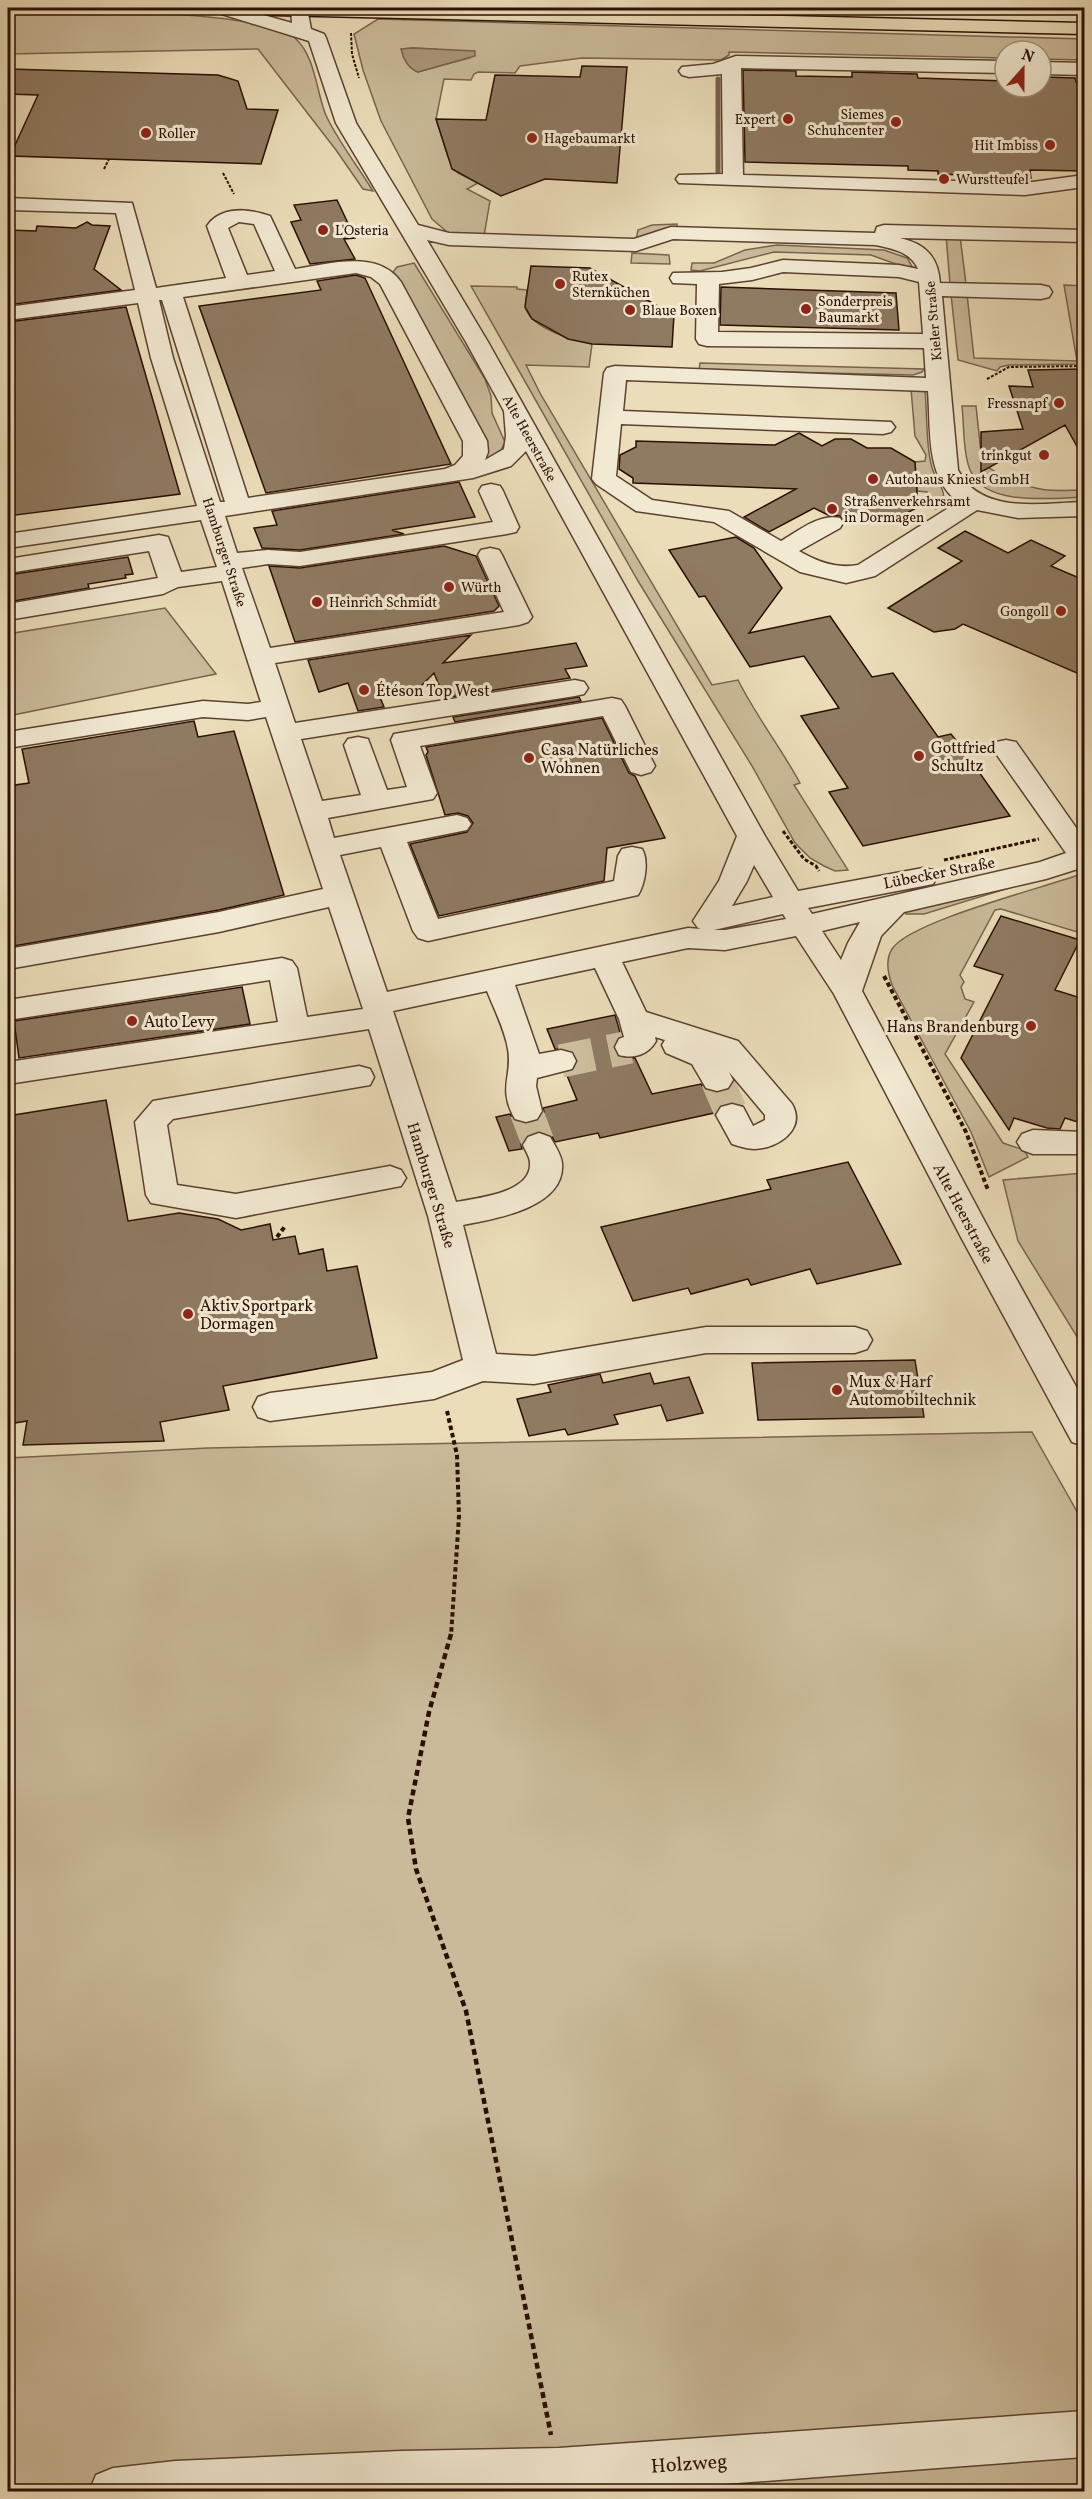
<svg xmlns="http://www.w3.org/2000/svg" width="1092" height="2499" font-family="Vollkorn,serif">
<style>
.green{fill:#caba9a;stroke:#7a644e;stroke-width:1.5;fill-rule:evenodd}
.water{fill:#aa977b;stroke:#77614b;stroke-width:1.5}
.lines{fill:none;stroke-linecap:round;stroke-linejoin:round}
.stream{stroke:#77614b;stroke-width:5}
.building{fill:#8f7a62;stroke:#2b0f03;stroke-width:1.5}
.minor-tunnel{stroke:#cebe9e;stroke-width:33;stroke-dasharray:33 16;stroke-linecap:butt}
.minor-casing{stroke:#5b4230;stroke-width:3}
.major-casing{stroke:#2b0f03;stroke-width:3}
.highway-casing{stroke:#2b0f03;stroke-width:3}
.path-far3{stroke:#2b0f03;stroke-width:2;stroke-dasharray:3 1.5;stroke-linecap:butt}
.path-far2{stroke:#2b0f03;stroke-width:3;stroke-dasharray:4 2;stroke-linecap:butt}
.path-far1{stroke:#2b0f03;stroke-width:4;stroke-dasharray:4.5 3;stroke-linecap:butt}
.path{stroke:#2b0f03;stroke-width:4.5;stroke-dasharray:6 4;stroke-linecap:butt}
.minor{fill:#f2e9d2;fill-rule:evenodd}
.major{fill:#ebddb9;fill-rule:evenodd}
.highway{fill:#ebddb9;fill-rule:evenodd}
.poi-dot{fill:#8f2418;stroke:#f2e9d2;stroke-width:2}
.labels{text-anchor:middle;stroke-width:6;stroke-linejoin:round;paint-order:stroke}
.far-poi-label{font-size:14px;fill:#2b0f03;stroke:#f2e9d2;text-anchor:start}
.far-street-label{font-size:14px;fill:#2b0f03;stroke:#f2e9d2}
.poi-label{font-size:16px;fill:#2b0f03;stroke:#f2e9d2;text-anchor:start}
.street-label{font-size:16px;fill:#2b0f03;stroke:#f2e9d2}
.near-street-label{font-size:20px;fill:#2b0f03;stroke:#f2e9d2}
</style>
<rect width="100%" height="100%" fill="#ebddb9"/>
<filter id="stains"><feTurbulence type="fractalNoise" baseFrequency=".00333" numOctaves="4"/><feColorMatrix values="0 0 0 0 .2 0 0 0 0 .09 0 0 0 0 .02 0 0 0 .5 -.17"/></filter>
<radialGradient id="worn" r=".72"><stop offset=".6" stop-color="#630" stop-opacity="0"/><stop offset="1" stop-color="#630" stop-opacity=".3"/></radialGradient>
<!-- green -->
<path class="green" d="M 815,8 L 1084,8 L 1084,13 Z
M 8,10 C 59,11 263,9 295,38 C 315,56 316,89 325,113 C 335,137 359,168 373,191 L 363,189 L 336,150 L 258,49 L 8,54 Z
M 378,19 L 1084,39 L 1084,60 L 1041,59 L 1041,51 L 1005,51 L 1005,58 L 729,52 L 729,55 L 721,60 L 582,58 L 520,66 L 515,73 L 478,72 L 474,74 L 471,80 L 444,79 L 436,119 L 448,157 L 458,173 L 478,183 L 467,189 L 490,201 L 484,236 L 636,240 L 638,230 L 652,225 L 677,224 L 677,229 L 641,241 L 453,237 L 432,219 L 381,121 L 363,70 L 354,34 ZM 413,48 L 435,49 L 469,58 L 418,72 C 409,69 403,59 402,49 Z
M 946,235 L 960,236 L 966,284 L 950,284 Z
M 777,245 L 884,250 L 907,258 L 915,271 L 871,255 L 774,252 L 700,271 L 691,270 L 692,263 L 714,263 L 745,250 Z
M 632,253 L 669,255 L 670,264 L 631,263 Z
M 414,263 L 485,379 L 491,396 L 492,413 L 505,442 L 499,454 L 484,461 L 461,397 L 393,272 L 397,267 Z
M 1064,285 L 1084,286 L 1084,364 L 1009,365 L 1000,367 L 997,371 L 958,360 L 951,294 L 967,294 L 974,358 L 1077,361 Z
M 471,286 L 517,287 L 517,289 L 527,290 C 527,296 524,303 526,309 C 533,329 573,340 592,344 L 589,367 L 526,365 L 541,395 L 712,685 L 738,680 C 756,716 781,748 800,783 L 794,785 L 848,870 L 835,871 L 824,866 L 810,858 L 795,843 L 752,766 L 638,581 Z
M 700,363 L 924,369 L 922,372 L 913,375 L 699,370 Z
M 911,389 L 925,390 C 927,410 926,457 934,473 C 939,484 946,491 943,503 L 936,509 L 933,508 L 932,499 L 928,499 L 927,492 L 917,491 L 915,462 L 925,461 L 926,455 L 915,436 Z
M 962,406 L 976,406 L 982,462 C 989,469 997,473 1006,477 C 1035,492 1053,491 1084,490 L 1084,497 C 1053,498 987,507 971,472 C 963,456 964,424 962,406 Z
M 165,608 L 216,674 L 8,716 L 8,634 Z
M 1084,873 L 1084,934 L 1001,909 L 995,910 L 960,975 L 964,982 L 961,987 L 965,999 L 974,1002 L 945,1054 L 1003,1143 L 1024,1150 L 1028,1157 L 989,1177 L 971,1132 L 892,985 C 888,974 885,960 892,949 C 910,921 1047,887 1084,873 Z
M 1035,880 L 924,914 L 906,914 L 905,912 Z
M 1084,1173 L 1084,1348 L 1018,1241 L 1003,1180 Z
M 1032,1432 L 1084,1524 L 1084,2491 L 8,2492 L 8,1458 L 208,1448 Z"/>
<!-- water -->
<path class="water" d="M 413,48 L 475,51 L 475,56 L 418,72 C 409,69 403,59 401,49 Z"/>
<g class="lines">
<!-- stream -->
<path class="stream" d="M 718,79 L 718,172"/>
</g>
<!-- building -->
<path class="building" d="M 582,66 L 627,67 L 617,183 L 545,179 L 501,196 L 452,169 L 436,119 L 486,120 L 495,75 L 580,77 Z
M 8,69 L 218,75 L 238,81 L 247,109 L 278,110 L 261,164 L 10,156 L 38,95 L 8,94 Z
M 743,70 L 796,71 L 796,76 L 852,77 L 852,72 L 917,74 L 918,78 L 1005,81 L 1005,87 L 1041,87 L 1041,82 L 1047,82 L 1046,77 L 1075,78 L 1076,82 L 1084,83 L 1084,171 L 1030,170 L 1031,178 L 1014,180 L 989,176 L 938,174 L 938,171 L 908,170 L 908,166 L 745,162 Z
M 337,200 L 355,238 L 344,239 L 355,259 L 310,264 L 291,222 L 301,220 L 294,205 Z
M 87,222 L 92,225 L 110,226 L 94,269 L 121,290 L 8,305 L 8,230 L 36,231 L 37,226 L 76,228 Z
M 531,266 L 590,268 L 674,315 L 672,347 L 592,344 L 568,339 L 532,319 L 525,307 Z
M 356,275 L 365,278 L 451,464 L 266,493 L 199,306 L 321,290 L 317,281 Z
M 721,287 L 896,293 L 899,330 L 720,325 Z
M 126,307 L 180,494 L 8,516 L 8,322 Z
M 1084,369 L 1084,459 L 1065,425 L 981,472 L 981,432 L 1023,429 L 1009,386 L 1033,387 L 1028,370 Z
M 799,433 L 822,446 L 835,439 L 851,439 L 867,448 L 891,448 L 915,462 L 918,507 L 896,519 L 843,519 L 840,516 L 828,515 L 814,508 L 769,532 L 744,517 L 796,489 L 633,483 L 633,478 L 619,469 L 620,455 L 636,447 L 636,441 L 775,445 Z
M 459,482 L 475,517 L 392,530 L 404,534 L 300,550 L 262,548 L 254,528 L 277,525 L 272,511 Z
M 965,531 L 1008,553 L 1031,540 L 1065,556 L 1051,566 L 1084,580 L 1084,676 L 963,624 L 955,629 L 934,632 L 888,608 L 962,561 L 938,548 Z
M 736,537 L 754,548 L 782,588 L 749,633 L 830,616 L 872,677 L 893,673 L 938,737 L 951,734 L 976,765 L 974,765 L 1010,816 L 863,846 L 829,792 L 848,788 L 801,716 L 839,708 L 804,656 L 750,667 L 705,596 L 699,597 L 669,550 Z
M 444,546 L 476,556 L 499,606 L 494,611 L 295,642 L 269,566 L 300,568 Z
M 128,557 L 133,574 L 125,575 L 126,578 L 88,584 L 89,588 L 8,602 L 8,575 Z
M 471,635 L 443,663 L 576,643 L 587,666 L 565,669 L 570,678 L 444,698 L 434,673 L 418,689 L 379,695 L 384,707 L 358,711 L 348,683 L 319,692 L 308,660 Z
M 579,697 L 581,701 L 455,722 L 453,717 Z
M 602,718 L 629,773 L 635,776 L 665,838 L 607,848 L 604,881 L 439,916 L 410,844 L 467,832 L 473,823 L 468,816 L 458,813 L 445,815 L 426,755 L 428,752 L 426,747 Z
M 194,721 L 198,737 L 234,731 L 284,895 L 219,910 L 8,947 L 8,786 L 29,783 L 22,749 Z
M 1001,916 L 1080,940 L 1055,990 L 1084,999 L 1084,1124 L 1065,1118 L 1060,1129 L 1047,1128 L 1014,1118 L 1009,1130 L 961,1058 L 1003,975 L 974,966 Z
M 242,987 L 250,1024 L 19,1058 L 14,1021 Z
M 615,1015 L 621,1036 L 617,1038 L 613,1048 L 619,1057 L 635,1058 L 652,1094 L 701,1084 L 705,1090 L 718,1093 L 729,1090 L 733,1085 L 742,1105 L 731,1102 L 720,1105 L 714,1113 L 600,1138 L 598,1133 L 555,1142 L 551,1135 L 538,1131 L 526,1136 L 521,1144 L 522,1149 L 509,1151 L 496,1117 L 510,1114 L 514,1121 L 527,1124 L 539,1120 L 544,1112 L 543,1108 L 577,1100 L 566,1073 L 574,1070 L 578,1060 L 573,1051 L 555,1049 L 547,1029 Z
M 106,1100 L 128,1221 L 179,1213 L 218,1219 L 241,1230 L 270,1224 L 273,1240 L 295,1236 L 299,1254 L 323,1249 L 327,1271 L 357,1266 L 377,1358 L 223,1386 L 229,1410 L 160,1422 L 164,1441 L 23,1445 L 27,1421 L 8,1424 L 8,1116 Z
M 848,1162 L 901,1264 L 817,1284 L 810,1269 L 751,1285 L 748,1279 L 691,1294 L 688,1288 L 633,1301 L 601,1227 L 771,1189 L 767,1180 Z
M 915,1360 L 924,1417 L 758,1420 L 752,1363 Z
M 650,1373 L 654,1384 L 689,1377 L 703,1413 L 667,1421 L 661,1405 L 614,1415 L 618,1424 L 568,1435 L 565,1429 L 529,1436 L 517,1399 L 551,1392 L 548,1385 L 595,1375 L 600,1374 L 603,1383 Z"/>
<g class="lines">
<!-- minor-tunnel -->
<path class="minor-tunnel" d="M 561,1061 L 630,1047
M 717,1080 L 732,1115
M 526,1111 L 539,1145"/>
<!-- minor casing -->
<g class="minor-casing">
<path id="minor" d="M 212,8 L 239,8 L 292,23 L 291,8 L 307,8 L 311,29 L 324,34 L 326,38 L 356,123 L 418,225 L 449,233 L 634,239 L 671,227 L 875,233 L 877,227 L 884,225 L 1084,230 L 1084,242 L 900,238 C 926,244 938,257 940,283 L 1041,285 L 1049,287 L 1052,292 L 1049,297 L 1041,299 L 942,296 L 958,470 C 980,515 1042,503 1084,502 L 1084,516 L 1018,518 L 977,510 L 875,576 L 846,583 L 800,572 L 714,522 L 636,511 L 596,484 L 592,479 L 604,373 L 607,368 L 615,366 L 926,378 L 924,348 L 707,346 L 699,344 L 696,339 L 697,284 L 673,283 L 670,278 L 673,273 L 722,272 L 751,268 L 783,260 L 899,265 L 918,269 C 911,252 891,248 875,245 L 673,239 L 636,251 L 449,245 L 427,240 L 488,342 L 765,836 L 798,891 L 923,868 L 933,870 L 937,877 L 933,884 L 923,886 L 808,908 L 812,914 L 1040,862 L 1066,853 L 992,748 L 996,742 L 1006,740 L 1016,742 L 1084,839 L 1084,867 L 1046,879 L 904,912 L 881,936 L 862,991 L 993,1237 L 1084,1401 L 1084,1446 L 1072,1442 L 962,1239 L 834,994 L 796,936 L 725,950 L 688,948 L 622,962 L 646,1012 L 738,1041 L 792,1104 C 806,1129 779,1148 755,1149 C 747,1149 739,1146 732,1144 L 716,1115 L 721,1107 L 732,1104 L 743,1107 L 753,1126 L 765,1120 L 765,1115 L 729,1072 L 733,1080 L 728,1088 L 717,1091 L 706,1088 L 692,1064 L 666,1053 L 662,1045 L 665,1040 L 655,1037 L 656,1041 C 648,1055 634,1059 619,1055 L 615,1047 L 619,1039 L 624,1037 L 619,1019 L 595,968 L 515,985 L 539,1054 L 561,1050 L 572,1053 L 576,1061 L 572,1069 L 537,1078 L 536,1086 L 542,1111 L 537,1119 L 526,1122 L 515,1119 C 497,1088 513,1076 508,1049 C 505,1030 494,1009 487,991 L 393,1011 L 456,1202 C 477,1198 532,1193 530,1163 C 530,1157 525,1150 523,1145 L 528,1137 L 539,1133 L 550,1137 C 554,1144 561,1154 562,1163 C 566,1208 494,1219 463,1225 L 496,1354 L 534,1356 L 706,1327 L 855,1327 L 867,1331 L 872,1340 L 867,1349 L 855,1353 L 706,1353 L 534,1384 L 483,1381 L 434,1399 L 270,1421 L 258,1417 L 253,1407 L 258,1397 L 270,1393 L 432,1372 L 463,1360 L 428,1216 L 369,1029 L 8,1084 L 8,1062 L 278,1022 L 270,980 L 8,1020 L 8,1000 L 282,958 L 292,961 L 297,968 L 307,1017 L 363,1009 L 329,907 L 219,932 L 8,969 L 8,949 L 219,912 L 323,889 L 266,717 L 248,720 L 203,717 L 8,748 L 8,732 L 203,701 L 248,704 L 261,702 L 222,581 L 178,587 L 163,594 L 8,620 L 8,604 L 158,578 L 149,551 L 8,573 L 8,559 L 159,535 L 168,537 L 181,572 L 217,567 L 201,520 L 8,548 L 8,534 L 197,506 L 151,358 L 138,303 L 8,320 L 8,307 L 135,290 L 116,213 L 8,210 L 8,198 L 132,203 L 156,288 L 226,278 L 207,226 C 221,205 250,209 270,216 L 295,269 C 329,264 378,249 401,282 L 487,441 L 488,452 L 485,460 L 504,449 L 506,436 L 504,411 L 466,342 L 336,123 L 309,41 L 215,12 ZM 239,222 L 254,224 L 275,271 L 247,275 L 228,228 ZM 783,272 L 899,277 L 919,282 L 923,334 L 718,332 L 719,284 L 752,280 ZM 356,273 L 371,277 L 380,284 L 463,441 L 463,456 L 455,465 L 445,469 L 248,498 L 183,297 ZM 159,300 L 162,300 L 225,502 L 220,502 L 173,358 ZM 626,380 L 928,391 C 931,429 925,477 958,502 L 858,565 C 837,569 818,562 799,551 L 840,528 L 843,523 L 840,518 C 820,513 798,531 781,541 L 729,511 L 652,500 L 616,476 L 621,424 L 883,434 L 891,432 L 895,427 L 891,422 L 623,411 ZM 526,451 L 737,836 L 719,881 L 693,921 L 698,928 L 701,929 L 688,928 L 387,992 L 340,855 L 381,847 L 413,931 L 418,938 L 428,941 L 638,895 C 645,884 649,861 642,849 L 632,847 L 622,849 L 618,856 L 614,881 L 438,919 L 407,842 L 467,830 L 471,824 L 467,818 L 457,815 L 334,838 L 328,818 L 433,799 L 437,793 L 420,746 L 603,716 L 631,772 L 641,775 L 651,772 L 655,766 L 625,706 L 621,700 L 612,698 L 394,734 L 391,740 L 407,787 L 387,790 L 368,739 L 358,737 L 348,739 L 344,745 L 361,795 L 322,801 L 301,739 L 575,696 L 584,694 L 588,688 L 584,682 L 575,680 L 295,723 L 275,663 L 519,625 L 528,622 L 532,617 L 502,555 L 499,550 L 490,548 L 481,550 L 478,555 L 504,612 L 270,648 L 242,568 L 268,564 L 300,566 L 507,534 L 516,532 L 519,527 L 503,491 L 500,486 L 491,484 L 482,486 L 479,491 L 493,522 L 300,552 L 268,550 L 237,553 L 225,516 L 473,478 L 511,466 ZM 754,865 L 773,897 L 732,906 L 747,881 ZM 783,914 L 786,919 L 725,930 L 714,930 ZM 860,922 L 848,943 L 841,960 L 822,931 Z
M 736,56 L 1005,61 L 1005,73 L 741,68 L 743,175 L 1025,183 L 1084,175 L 1084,187 L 1025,195 L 679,183 L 676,179 L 679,175 L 723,174 L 722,74 L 689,77 L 682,75 L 679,71 L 682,67 L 713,64 Z
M 1041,62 L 1084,63 L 1084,75 L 1041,74 Z
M 359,1066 L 370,1069 L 374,1077 L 370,1085 L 173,1119 L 167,1125 L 177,1185 L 236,1194 L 390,1166 L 401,1170 L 406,1178 L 401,1186 L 236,1218 L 151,1203 L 146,1195 L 135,1122 L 153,1101 Z
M 1033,1130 L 1084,1132 L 1084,1154 L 1033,1154 L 1022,1150 L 1017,1142 L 1022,1134 Z
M 1084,2411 L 1084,2457 L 617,2492 L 89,2492 L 96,2475 L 113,2468 L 175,2461 L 401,2451 L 559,2448 Z"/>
</g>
<!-- major casing -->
<g class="major-casing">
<path id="major" d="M 219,8 L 433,8 L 1084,23 L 1084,34 L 228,14 L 222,12 Z"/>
</g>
<!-- highway casing -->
<g class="highway-casing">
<path id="highway" d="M 313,8 L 331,8 L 328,14 L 314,14 Z
M 380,8 L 406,8 L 413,13 L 411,17 C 401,19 386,16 380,8 Z"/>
</g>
<!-- path-far3 -->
<path class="path-far3" d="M 351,33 L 352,54 L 359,78
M 104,169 L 109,159
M 223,173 L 234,194
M 987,379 L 1009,367 L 1084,366"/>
<!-- path-far2 -->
<path class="path-far2" d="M 783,831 L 804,859 L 816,866 L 819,871
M 944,860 L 1039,839"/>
<!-- path-far1 -->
<path class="path-far1" d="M 884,976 L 966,1132 L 988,1190
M 277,1237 L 286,1225
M 447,1411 L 457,1455 L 459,1516 L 451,1636"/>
<!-- path -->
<path class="path" d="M 451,1634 L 429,1712 L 408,1818 L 416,1869 L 466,2011 L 551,2435"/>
<!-- minor -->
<use href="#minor" class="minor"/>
<!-- major -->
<use href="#major" class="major"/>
<!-- highway -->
<use href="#highway" class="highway"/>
</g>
<!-- markers -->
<g class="poi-dot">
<circle cx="788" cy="119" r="6"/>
<circle cx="896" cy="122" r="6"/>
<circle cx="146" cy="133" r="6"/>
<circle cx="532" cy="138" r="6"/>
<circle cx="1050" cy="145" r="6"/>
<circle cx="944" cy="179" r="6"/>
<circle cx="323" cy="230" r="6"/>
<circle cx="560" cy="284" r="6"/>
<circle cx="806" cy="309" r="6"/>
<circle cx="630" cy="310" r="6"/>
<circle cx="1059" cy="403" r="6"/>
<circle cx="1044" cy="455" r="6"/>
<circle cx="873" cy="479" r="6"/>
<circle cx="832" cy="509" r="6"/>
<circle cx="449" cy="587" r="6"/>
<circle cx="317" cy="602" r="6"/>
<circle cx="1061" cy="611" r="6"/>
<circle cx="364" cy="690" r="6"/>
<circle cx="919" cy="756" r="6"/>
<circle cx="529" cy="758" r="6"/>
<circle cx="132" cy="1021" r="6"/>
<circle cx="1031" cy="1026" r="6"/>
<circle cx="188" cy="1314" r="6"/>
<circle cx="837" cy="1390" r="6"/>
</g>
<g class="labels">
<!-- far-poi labels -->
<g class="far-poi-label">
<text x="884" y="119" text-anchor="end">Siemes<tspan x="884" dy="16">Schuhcenter</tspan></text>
<text x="776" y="124" text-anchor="end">Expert</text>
<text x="158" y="138">Roller</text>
<text x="544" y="143">Hagebaumarkt</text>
<text x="1038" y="150" text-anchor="end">Hit Imbiss</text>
<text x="956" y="184">Wurstteufel</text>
<text x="335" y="235">L'Osteria</text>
<text x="572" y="281">Rutex<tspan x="572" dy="16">Sternküchen</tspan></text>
<text x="818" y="306">Sonderpreis<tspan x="818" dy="16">Baumarkt</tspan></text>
<text x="642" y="315">Blaue Boxen</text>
<text x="1047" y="408" text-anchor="end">Fressnapf</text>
<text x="1032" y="460" text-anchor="end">trinkgut</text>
<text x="885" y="484">Autohaus Kniest GmbH</text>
<text x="844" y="506">Straßenverkehrsamt<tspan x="844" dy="16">in Dormagen</tspan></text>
<text x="461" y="592">Würth</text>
<text x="329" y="607">Heinrich Schmidt</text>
<text x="1049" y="616" text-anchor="end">Gongoll</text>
</g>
<!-- far-street labels -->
<g class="far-street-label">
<text transform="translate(933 321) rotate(-95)" y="5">Kieler Straße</text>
<text transform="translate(530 438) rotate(61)" y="5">Alte Heerstraße</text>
<text transform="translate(225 552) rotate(72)" y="5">Hamburger Straße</text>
</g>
<!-- poi labels -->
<g class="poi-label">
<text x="376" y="696">Étéson Top West</text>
<text x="931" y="753">Gottfried<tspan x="931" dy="18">Schultz</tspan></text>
<text x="541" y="755">Casa Natürliches<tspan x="541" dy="18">Wohnen</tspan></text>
<text x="144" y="1027">Auto Levy</text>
<text x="1019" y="1032" text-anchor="end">Hans Brandenburg</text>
<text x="200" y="1311">Aktiv Sportpark<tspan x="200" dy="18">Dormagen</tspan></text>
<text x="849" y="1387">Mux &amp; Harf<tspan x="849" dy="18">Automobiltechnik</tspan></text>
</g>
<!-- street labels -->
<g class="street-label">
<text transform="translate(939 872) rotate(-11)" y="6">Lübecker Straße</text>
<text transform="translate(432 1185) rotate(73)" y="6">Hamburger Straße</text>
<text transform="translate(964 1213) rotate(62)" y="6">Alte Heerstraße</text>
</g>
<!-- near-street labels -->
<g class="near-street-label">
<text transform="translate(689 2463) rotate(-4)" y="7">Holzweg</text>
</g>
</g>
<!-- margin -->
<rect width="1092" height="2499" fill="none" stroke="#ebddb9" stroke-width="30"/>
<rect x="9" y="9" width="1074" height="2481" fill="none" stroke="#2b0f03" stroke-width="3"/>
<rect x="15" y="15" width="1062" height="2469" fill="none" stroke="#2b0f03" stroke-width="1.5"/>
<!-- north arrow -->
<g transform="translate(1023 69) rotate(21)"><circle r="28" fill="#f2e9d2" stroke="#a2927f" stroke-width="1.5"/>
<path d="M0-4.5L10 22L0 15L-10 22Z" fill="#8f2418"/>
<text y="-9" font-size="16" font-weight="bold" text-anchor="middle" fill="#2b0f03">N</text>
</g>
<rect width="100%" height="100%" filter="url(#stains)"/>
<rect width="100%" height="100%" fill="url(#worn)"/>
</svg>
